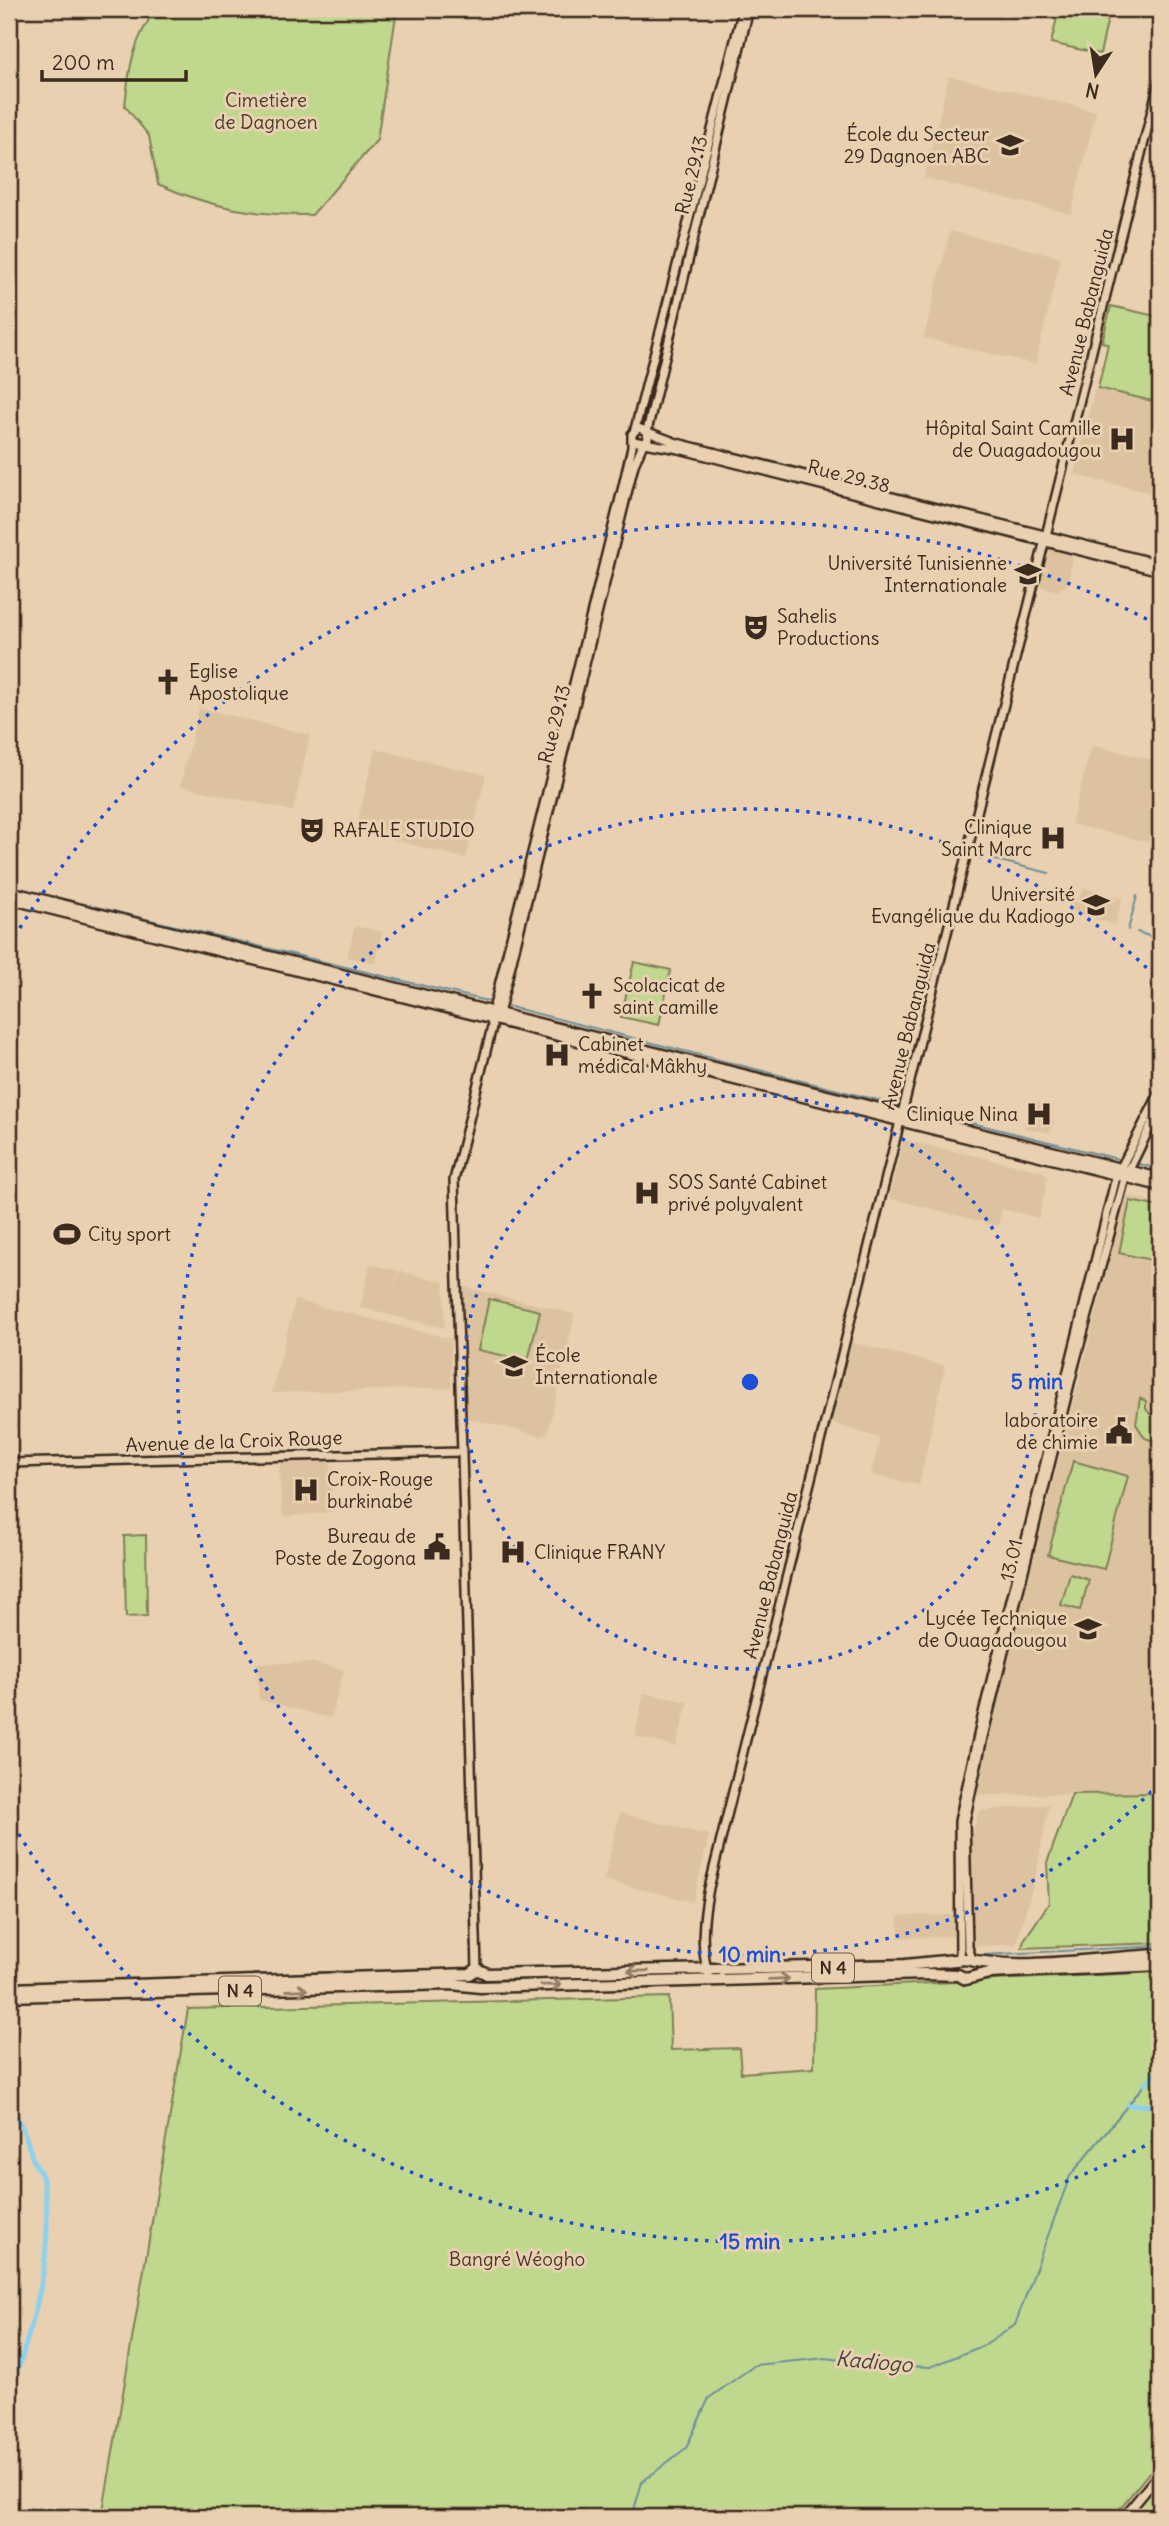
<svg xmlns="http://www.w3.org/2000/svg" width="1169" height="2526" font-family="Delius,sans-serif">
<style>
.built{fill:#ddc29f}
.green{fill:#c0d78e;stroke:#7e8056;stroke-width:2}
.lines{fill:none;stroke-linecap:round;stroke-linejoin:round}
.stream{stroke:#6c8f9b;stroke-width:2}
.canal{stroke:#8cd2ee;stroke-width:5}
.secondary-casing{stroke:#3b2a1e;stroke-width:12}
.primary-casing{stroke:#3b2a1e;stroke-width:13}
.highway-casing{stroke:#3b2a1e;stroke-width:15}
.secondary{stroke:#e8d0b0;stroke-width:7}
.primary{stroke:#e8d0b0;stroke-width:8}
.highway{stroke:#e8d0b0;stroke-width:10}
.oneway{stroke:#927d67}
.ring{fill:none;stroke:#1d4ed8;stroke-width:3.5;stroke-dasharray:3.5 7}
.labels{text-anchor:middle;stroke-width:6;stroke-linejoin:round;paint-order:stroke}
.shield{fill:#e8d0b0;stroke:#6f5c4a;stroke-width:2}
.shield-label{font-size:18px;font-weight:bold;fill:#3b2a1e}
.park-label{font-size:19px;fill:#483b29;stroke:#e8d0b0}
.poi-label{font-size:19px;fill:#3b2a1e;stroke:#e8d0b0;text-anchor:start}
.street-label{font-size:19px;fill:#3b2a1e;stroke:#e8d0b0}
.water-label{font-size:21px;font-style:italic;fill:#47433d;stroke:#e8d0b0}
.centre{fill:#1d4ed8;stroke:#e8d0b0;stroke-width:3.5}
.ring-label{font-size:21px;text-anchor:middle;font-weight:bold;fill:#1d4ed8;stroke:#e8d0b0;stroke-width:6;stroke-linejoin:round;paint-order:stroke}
</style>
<rect width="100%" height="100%" fill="#e8d0b0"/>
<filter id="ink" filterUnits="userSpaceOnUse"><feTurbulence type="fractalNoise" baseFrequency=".0143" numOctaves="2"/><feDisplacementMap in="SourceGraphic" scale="14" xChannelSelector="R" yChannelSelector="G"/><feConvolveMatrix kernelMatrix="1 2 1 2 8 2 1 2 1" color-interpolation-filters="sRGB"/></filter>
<g filter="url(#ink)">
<!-- built -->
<path class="built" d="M 949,76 L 1096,111 L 1071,214 L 924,178 Z
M 950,231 L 1061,257 L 1035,364 L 924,338 Z
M 1095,388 L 1160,403 L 1160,495 L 1075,475 Z
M 1046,548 L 1074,554 L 1067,584 L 1058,591 L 1037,585 Z
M 199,708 L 310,735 L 293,811 L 180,786 Z
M 1092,745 L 1160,762 L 1160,799 L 1149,842 L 1071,824 Z
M 375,749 L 486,775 L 466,859 L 356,830 Z
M 1084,888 L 1122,898 L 1115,925 L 1071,911 L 1074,897 L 1079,899 Z
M 355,926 L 382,932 L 375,963 L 347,957 Z
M 1031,1100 L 1052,1106 L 1048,1121 L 1054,1122 L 1050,1133 L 1024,1128 Z
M 903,1140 L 1042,1171 L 1048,1177 L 1039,1218 L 1002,1209 L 998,1226 L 889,1198 Z
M 1126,1195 L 1160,1204 L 1160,1793 L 974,1795 Z
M 370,1264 L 398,1271 L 392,1298 L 399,1271 L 444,1282 L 445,1328 L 360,1308 Z
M 465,1287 L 575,1314 L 548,1432 L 542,1436 L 466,1418 L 462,1289 Z
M 295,1300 L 451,1339 L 451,1388 L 272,1393 Z
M 847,1341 L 945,1366 L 919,1485 L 871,1475 L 880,1438 L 826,1421 Z
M 322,1455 L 331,1465 L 332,1512 L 285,1517 L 282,1513 L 279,1468 L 284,1458 Z
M 257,1663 L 313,1663 L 344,1670 L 331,1718 L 259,1700 Z
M 644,1693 L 688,1702 L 676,1747 L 635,1736 Z
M 1049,1804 L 1035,1879 L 1016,1945 L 975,1946 L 970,1841 L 979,1811 Z
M 620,1813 L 709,1835 L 693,1902 L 604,1880 Z
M 953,1915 L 954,1936 L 899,1938 L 898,1916 Z"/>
<!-- green -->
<path class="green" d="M 156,9 L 397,9 L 377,140 L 312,215 C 253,215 212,208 158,184 L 149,136 L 125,106 C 129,68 133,40 156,9 Z
M 1059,9 L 1110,9 L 1100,54 L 1051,43 Z
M 1111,306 L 1160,317 L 1160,403 L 1098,388 L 1108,344 L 1102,342 Z
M 634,962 L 671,970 L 659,1025 L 621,1017 Z
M 1130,1201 L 1160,1207 L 1160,1262 L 1119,1253 Z
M 489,1299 L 540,1311 L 528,1361 L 478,1350 Z
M 1140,1398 L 1146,1401 L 1146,1409 L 1150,1414 L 1160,1413 L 1160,1443 L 1145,1438 L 1136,1424 Z
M 1073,1461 L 1128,1476 L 1104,1569 L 1048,1555 Z
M 146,1535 L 147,1616 L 126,1617 L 124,1536 Z
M 1070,1574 L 1089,1580 L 1080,1610 L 1061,1605 Z
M 1160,1793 L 1160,1943 L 1022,1948 L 1024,1940 L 1049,1903 L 1047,1863 L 1072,1794 Z
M 1160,1972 L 1160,2459 L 1113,2517 L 102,2517 L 188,2009 L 669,1997 L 671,2050 L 739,2048 L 741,2073 L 814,2068 L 815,1989 Z
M 1160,2479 L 1160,2517 L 1129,2517 Z"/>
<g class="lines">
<!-- stream -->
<path class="stream" d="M 992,859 L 1049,873
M 9,886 L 491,1002
M 1128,930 L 1137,896
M 1137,932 L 1160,940
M 503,1005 L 901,1106
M 907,1107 L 1122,1160
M 1135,1163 L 1160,1169
M 982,1955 L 1160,1946
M 294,1973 L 344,1972
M 253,1974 L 273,1974
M 632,2517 L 642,2482 L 686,2448 L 709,2398 L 755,2365 L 826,2358 L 879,2365 L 930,2367 L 987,2344 L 1015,2325 L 1070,2176 L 1145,2084"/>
<!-- canal -->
<path class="canal" d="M 1145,2084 L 1160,2069
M 9,2103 C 21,2121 26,2136 32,2157 C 34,2165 41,2170 43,2180 C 57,2254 32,2327 9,2396
M 1128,2105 L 1160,2106"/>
<!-- secondary casing -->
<g class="secondary-casing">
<path id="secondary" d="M 635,429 L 743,9
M 647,431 L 749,9
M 648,432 L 677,443 L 1160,564
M 644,443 L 679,449 L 1160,571
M 498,1018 L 634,465 L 643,444
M 9,1463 L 461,1452
M 960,1961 L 959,1821 L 983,1713 L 1116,1177 L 1160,1092
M 973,1962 L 968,1947 L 965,1821 L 983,1737 L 1075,1363 L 1125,1178 L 1160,1107
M 477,1969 L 454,1180 L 492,1027 L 491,1018 L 622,490 L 632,447 L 632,434 L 638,428 L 647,431 L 648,439 L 644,443 L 633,441
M 711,1981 C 699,1952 703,1918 709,1888 L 1160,78"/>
</g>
<!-- primary casing -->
<g class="primary-casing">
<path id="primary" d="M 9,891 L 1160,1178
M 9,899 L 1160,1186
M 1124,2517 L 1160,2473"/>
</g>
<!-- highway casing -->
<g class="highway-casing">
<path id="highway" d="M 487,1974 L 905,1965 L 965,1959 C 1024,1972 1099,1957 1160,1955
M 9,1989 L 470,1974 L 477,1969 L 487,1974
M 9,1996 L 452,1984 L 480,1987 L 925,1974 L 958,1975 L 966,1979 L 989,1973 L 1160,1965"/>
</g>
<!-- secondary -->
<use href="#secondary" class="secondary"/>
<!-- primary -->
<use href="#primary" class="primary"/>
<!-- highway -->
<use href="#highway" class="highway"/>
</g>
<!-- one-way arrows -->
<defs><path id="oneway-shaft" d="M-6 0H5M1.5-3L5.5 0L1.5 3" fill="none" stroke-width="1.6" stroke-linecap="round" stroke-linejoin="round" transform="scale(1.75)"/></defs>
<g class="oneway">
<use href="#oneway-shaft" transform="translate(638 1971) rotate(179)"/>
<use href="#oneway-shaft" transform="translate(779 1979) rotate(-2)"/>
<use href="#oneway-shaft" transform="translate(551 1985) rotate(-1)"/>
<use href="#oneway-shaft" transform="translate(297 1990) rotate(-2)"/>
</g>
</g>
<!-- distance rings -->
<g class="ring">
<circle cx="750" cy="1382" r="287"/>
<path d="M1159 1784A573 573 0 1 1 1159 980"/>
<path d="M1154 2141A860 860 0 0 1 9 1818M9 946A860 860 0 0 1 1154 623"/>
</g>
<!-- icons -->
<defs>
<g id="school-bare" transform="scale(2.1)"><path d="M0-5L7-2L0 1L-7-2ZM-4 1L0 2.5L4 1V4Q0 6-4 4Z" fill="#3b2a1e" stroke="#e8d0b0" stroke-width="2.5" paint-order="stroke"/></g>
<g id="hospital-bare" transform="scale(2.1)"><path d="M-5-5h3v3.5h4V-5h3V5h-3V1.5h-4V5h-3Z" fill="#3b2a1e" stroke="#e8d0b0" stroke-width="2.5" paint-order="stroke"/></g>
<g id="university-bare" transform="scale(2.1)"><path d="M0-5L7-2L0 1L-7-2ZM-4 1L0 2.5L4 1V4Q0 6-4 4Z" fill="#3b2a1e" stroke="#e8d0b0" stroke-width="2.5" paint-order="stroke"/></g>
<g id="theatre-bare" transform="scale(2.1)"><path d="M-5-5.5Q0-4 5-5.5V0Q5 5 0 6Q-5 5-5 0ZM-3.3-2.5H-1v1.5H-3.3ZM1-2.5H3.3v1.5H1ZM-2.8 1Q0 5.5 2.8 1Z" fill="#3b2a1e" stroke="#e8d0b0" stroke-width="2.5" paint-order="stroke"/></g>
<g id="church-bare" transform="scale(2.1)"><path d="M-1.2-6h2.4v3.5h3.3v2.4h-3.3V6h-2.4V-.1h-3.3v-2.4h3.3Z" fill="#3b2a1e" stroke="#e8d0b0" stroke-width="2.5" paint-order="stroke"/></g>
<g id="stadium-bare" transform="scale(2.1)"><path d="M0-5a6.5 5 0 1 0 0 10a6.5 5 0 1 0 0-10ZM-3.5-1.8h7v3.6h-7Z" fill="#3b2a1e" stroke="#e8d0b0" stroke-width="2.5" paint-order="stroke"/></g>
<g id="civic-bare" transform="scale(2.1)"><path d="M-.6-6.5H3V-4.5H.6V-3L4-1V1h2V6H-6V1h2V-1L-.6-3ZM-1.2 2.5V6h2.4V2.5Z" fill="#3b2a1e" stroke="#e8d0b0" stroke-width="2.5" paint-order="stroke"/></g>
</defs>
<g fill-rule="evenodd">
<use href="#school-bare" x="1010" y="145"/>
<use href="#hospital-bare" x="1122" y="439"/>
<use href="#university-bare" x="1028" y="574"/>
<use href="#theatre-bare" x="756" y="627"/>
<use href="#church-bare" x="168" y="682"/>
<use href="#theatre-bare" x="312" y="830"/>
<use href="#hospital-bare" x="1053" y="838"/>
<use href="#university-bare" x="1096" y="905"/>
<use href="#church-bare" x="592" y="996"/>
<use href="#hospital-bare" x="557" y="1055"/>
<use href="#hospital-bare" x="1039" y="1114"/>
<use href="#hospital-bare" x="647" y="1193"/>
<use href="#stadium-bare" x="67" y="1234"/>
<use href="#school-bare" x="514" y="1366"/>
<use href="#civic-bare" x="1119" y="1431"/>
<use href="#hospital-bare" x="306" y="1490"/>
<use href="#civic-bare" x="437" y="1547"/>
<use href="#hospital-bare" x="513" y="1552"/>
<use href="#school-bare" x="1088" y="1629"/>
</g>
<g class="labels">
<!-- shield labels -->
<g class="shield">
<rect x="812" y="1953.5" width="42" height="29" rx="5"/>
<rect x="219" y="1976.5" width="42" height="29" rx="5"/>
</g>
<g class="shield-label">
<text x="833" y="1974">N 4</text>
<text x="240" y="1997">N 4</text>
</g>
<!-- park labels -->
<g class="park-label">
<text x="266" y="107">Cimetière<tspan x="266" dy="22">de Dagnoen</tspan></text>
<text x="517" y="2266">Bangré Wéogho</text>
</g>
<!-- poi labels -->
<g class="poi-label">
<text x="989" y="141" text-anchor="end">École du Secteur<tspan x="989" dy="22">29 Dagnoen ABC</tspan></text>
<text x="1101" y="435" text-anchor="end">Hôpital Saint Camille<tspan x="1101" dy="22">de Ouagadougou</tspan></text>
<text x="1007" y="570" text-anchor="end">Université Tunisienne<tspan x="1007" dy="22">Internationale</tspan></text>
<text x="777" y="623">Sahelis<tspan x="777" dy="22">Productions</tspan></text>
<text x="189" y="678">Eglise<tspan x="189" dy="22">Apostolique</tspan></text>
<text x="1032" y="834" text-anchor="end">Clinique<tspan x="1032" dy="22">Saint Marc</tspan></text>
<text x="333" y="837">RAFALE STUDIO</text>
<text x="1075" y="901" text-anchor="end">Université<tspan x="1075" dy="22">Evangélique du Kadiogo</tspan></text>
<text x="613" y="992">Scolacicat de<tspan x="613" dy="22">saint camille</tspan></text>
<text x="578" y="1051">Cabinet<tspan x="578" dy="22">médical Mâkhy</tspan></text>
<text x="1018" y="1121" text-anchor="end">Clinique Nina</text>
<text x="668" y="1189">SOS Santé Cabinet<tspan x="668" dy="22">privé polyvalent</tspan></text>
<text x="88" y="1241">City sport</text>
<text x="535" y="1362">École<tspan x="535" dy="22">Internationale</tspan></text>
<text x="1098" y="1427" text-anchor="end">laboratoire<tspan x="1098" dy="22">de chimie</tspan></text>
<text x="327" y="1486">Croix-Rouge<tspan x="327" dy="22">burkinabé</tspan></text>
<text x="416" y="1543" text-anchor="end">Bureau de<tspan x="416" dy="22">Poste de Zogona</tspan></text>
<text x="534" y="1559">Clinique FRANY</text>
<text x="1067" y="1625" text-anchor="end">Lycée Technique<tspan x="1067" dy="22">de Ouagadougou</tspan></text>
</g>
<!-- street labels -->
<g class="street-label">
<text transform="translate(691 175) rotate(-76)" y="7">Rue 29.13</text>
<text transform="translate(1086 312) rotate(-76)" y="7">Avenue Babanguida</text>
<text transform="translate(849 476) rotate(14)" y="7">Rue 29.38</text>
<text transform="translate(554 724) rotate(-76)" y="7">Rue 29.13</text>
<text transform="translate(908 1026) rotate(-76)" y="7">Avenue Babanguida</text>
<text transform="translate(234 1441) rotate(-2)" y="7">Avenue de la Croix Rouge</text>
<text transform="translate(1011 1560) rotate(-76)" y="7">13.01</text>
<text transform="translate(770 1575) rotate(-76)" y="7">Avenue Babanguida</text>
</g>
<!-- water labels -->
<g class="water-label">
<text transform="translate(874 2362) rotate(5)" y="7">Kadiogo</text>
</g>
</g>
<circle cx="750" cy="1382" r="10" class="centre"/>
<g class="ring-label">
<text x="1037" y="1389">5 min</text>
<text x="750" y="1962">10 min</text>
<text x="750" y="2249">15 min</text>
</g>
<!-- margin -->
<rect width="1169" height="2526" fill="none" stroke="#e8d0b0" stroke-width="35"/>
<rect x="18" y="18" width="1134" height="2491" fill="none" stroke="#3b2a1e" stroke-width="2.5" filter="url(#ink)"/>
<!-- north arrow -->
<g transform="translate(1096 74) rotate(192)" stroke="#e8d0b0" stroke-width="5" paint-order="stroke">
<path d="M0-5L12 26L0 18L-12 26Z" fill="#3b2a1e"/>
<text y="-10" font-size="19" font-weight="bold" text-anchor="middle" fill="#3b2a1e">N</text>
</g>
<!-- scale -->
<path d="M42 70v10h144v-10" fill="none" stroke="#3b2a1e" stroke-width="3.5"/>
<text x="52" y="70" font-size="21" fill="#3b2a1e" stroke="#e8d0b0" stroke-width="5" paint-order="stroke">200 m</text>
</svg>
